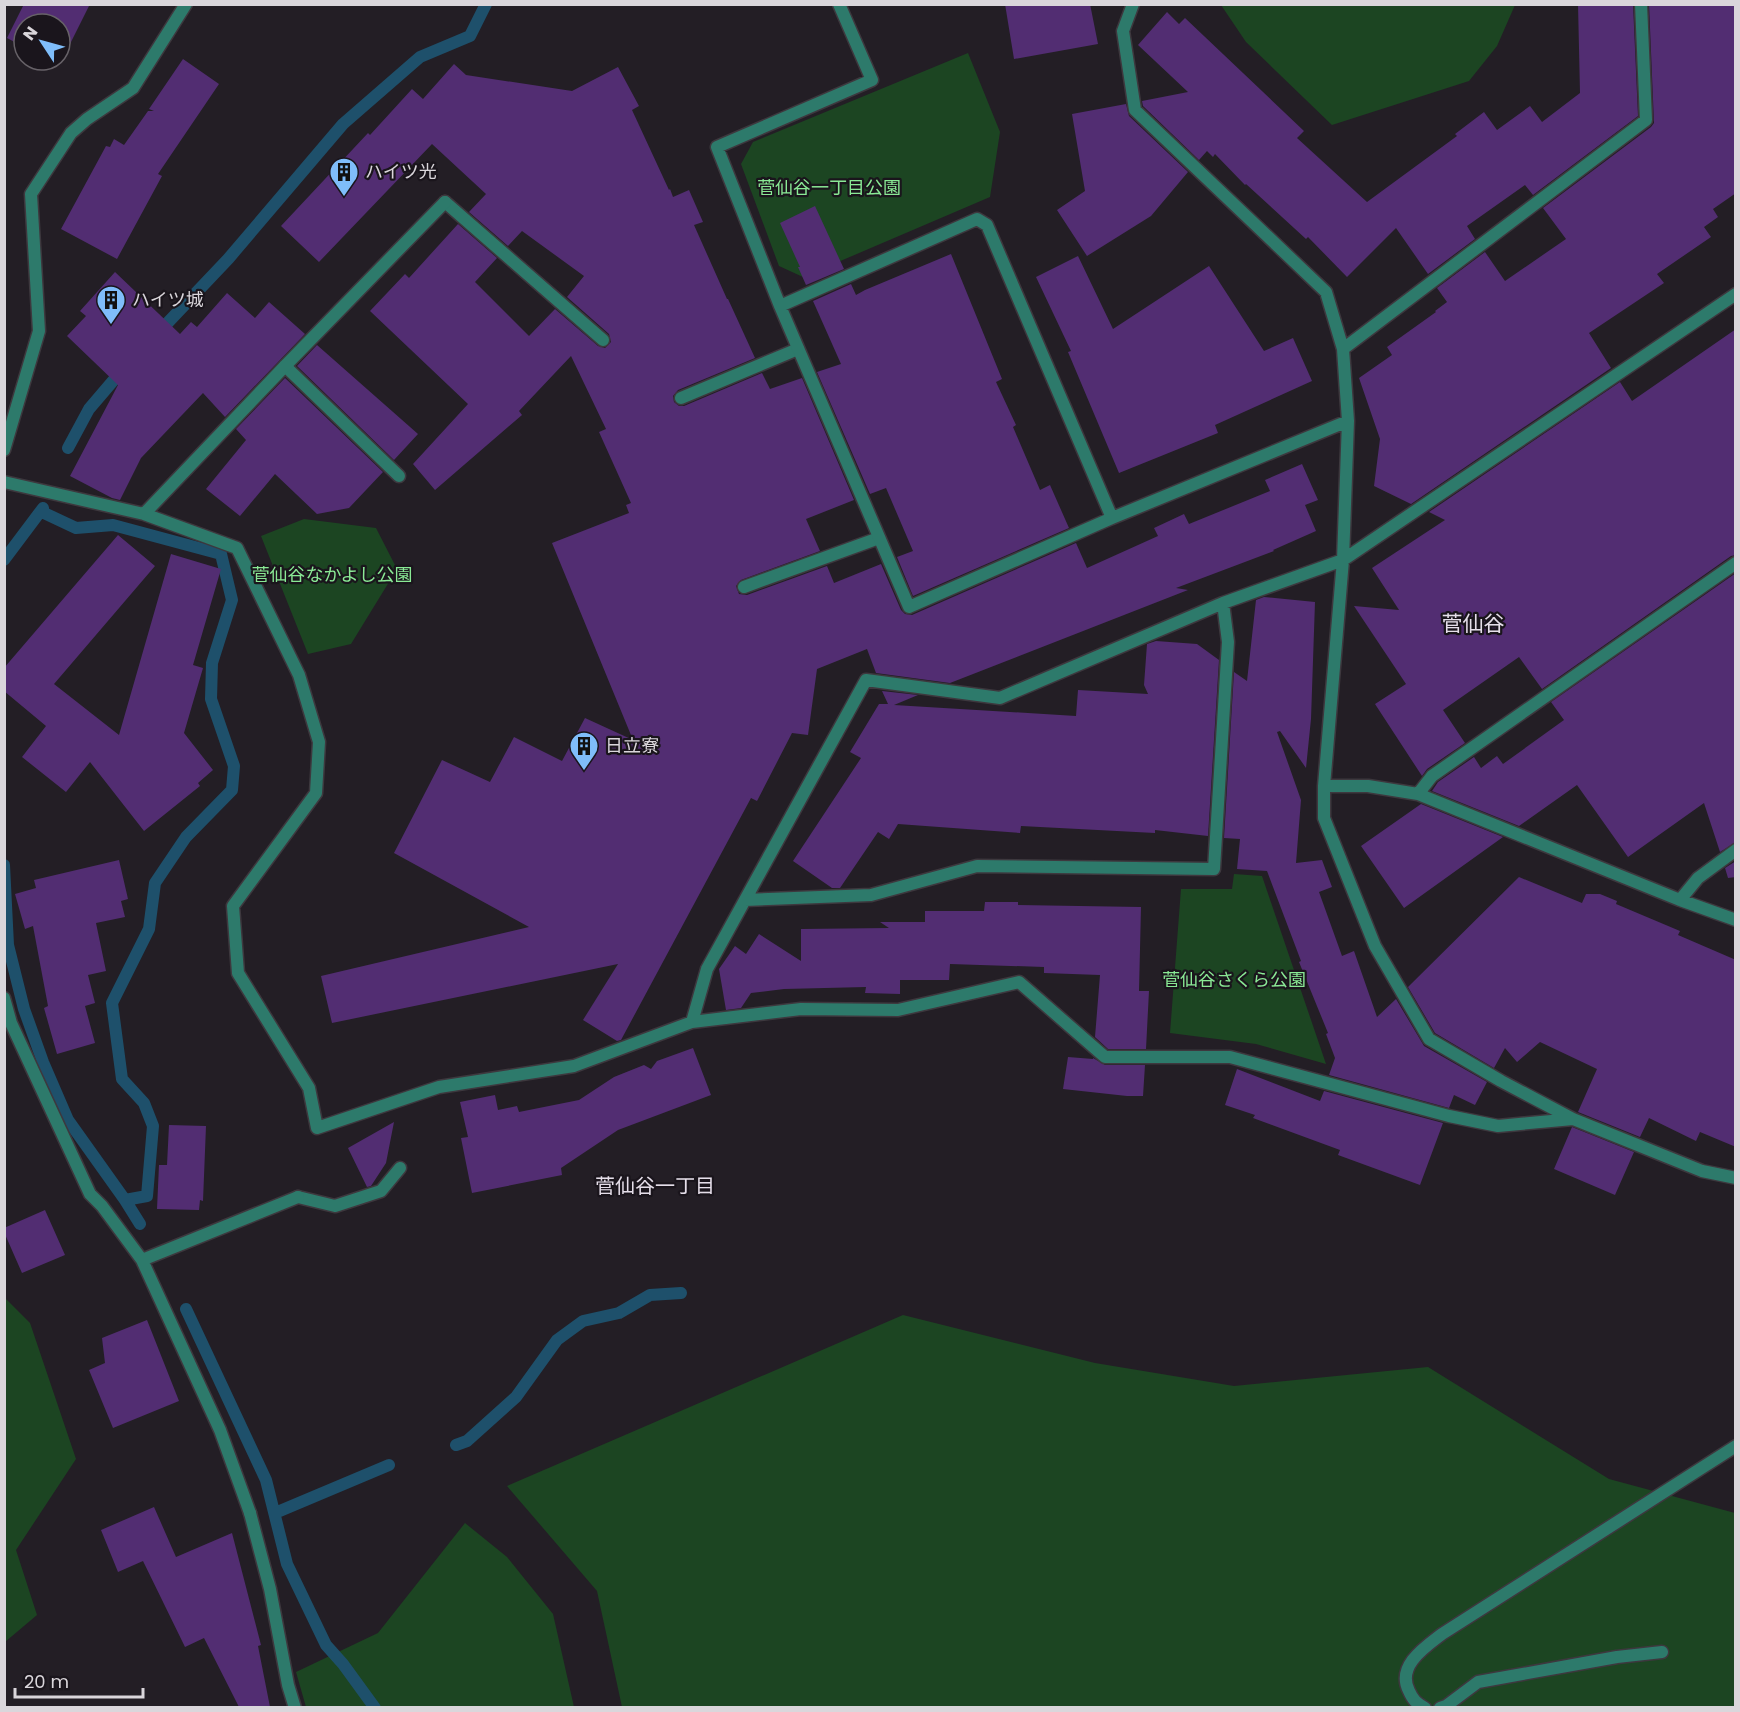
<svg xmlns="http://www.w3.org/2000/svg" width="1740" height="1712" font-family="Poppins,'Noto Sans JP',sans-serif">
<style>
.green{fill:#1c4522}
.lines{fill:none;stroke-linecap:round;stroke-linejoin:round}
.stream{stroke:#1e506b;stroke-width:12}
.building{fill:#522d72}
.service-casing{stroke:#3d383e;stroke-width:15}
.minor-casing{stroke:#3d383e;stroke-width:15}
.service{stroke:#2d7a6b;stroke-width:12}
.minor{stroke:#2d7a6b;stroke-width:12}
.labels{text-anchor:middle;stroke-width:4.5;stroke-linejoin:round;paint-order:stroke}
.poi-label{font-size:18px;fill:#dad6db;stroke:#1a151c;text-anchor:start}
.park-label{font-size:18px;fill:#8ae995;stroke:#1a151c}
.neighbourhood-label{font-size:20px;fill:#e5dee9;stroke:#1a151c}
.quarter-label{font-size:21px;fill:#e5dee9;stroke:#1a151c}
</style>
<rect width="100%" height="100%" fill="#231e25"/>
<!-- green -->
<path class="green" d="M 1221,5 L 1515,5 L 1497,46 L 1469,81 L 1332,125 L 1246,42 Z
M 968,53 L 1000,132 L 990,197 L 803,277 L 779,266 L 741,164 L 753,142 Z
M 304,519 L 376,528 L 397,569 L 351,644 L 308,654 L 261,536 Z
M 1234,874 L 1262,876 L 1326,1064 L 1256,1044 L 1170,1033 L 1181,889 L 1232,889 Z
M 5,1298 L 30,1323 L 76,1459 L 16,1550 L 37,1615 L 5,1642 Z
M 903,1315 L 1095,1363 L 1234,1386 L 1428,1367 L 1609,1479 L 1735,1513 L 1735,1707 L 622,1707 L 597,1591 L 507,1486 Z
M 465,1523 L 507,1557 L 553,1614 L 574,1707 L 306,1707 L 296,1672 L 378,1633 Z"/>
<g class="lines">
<!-- stream -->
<path class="stream" d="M 157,334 L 229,258 L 343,124 L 420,57 L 470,36 L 486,4
M 68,448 L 89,409 L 124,368
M 42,512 L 76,528 L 113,525 L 221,554 L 232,600 L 212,663 L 211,699 L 234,766 L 232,790 L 186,837 L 155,883 L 149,929 L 112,1003 L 122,1079 L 144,1103 L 153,1126 L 147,1196 L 125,1200
M 4,560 L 43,508
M 4,865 L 8,945 L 24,1009 L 43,1062 L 68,1120 L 125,1200 L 140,1224
M 186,1309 L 266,1480 L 287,1564 L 326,1645 L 343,1664 L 375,1708
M 456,1445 L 467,1441 L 516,1397 L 557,1340 L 583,1321 L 619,1313 L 650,1295 L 681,1293
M 275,1513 L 389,1465"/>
</g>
<!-- building -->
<path class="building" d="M 24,4 L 90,4 L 60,64 L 51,60 L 60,60 L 60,24 L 24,24 L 24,47 L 7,38 Z
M 1005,4 L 1090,4 L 1098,44 L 1014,59 Z
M 1578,4 L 1633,4 L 1638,116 L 1533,195 L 1525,185 L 1467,226 L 1475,239 L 1428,274 L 1396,228 L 1347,277 L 1308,237 L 1306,239 L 1246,184 L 1245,185 L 1215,154 L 1213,157 L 1207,151 L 1199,160 L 1143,106 L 1142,101 L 1188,92 L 1138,45 L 1167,12 L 1179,24 L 1185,18 L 1304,131 L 1297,138 L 1367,202 L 1457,136 L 1455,134 L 1484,112 L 1497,130 L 1530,106 L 1542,122 L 1580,93 Z
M 1649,4 L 1736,4 L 1736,193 L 1713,209 L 1718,217 L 1704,227 L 1711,237 L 1657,274 L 1664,283 L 1589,333 L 1611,368 L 1411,504 L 1374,486 L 1380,439 L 1359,378 L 1392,355 L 1387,347 L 1436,312 L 1435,311 L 1447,302 L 1437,288 L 1485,252 L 1505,281 L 1566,239 L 1543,208 L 1651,127 L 1654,123 Z
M 183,59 L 219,84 L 158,174 L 162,176 L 117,259 L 61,229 L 106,146 L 110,147 L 114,139 L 124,145 L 148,111 L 154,111 L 149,109 Z
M 454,64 L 466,75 L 572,91 L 618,67 L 639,106 L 632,110 L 669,190 L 670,189 L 673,197 L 689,190 L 703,222 L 694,225 L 727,299 L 728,299 L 755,358 L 678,390 L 673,396 L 674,402 L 679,406 L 684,406 L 762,373 L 770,389 L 802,378 L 854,500 L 806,519 L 820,551 L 741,580 L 736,586 L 739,594 L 747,595 L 827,566 L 834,583 L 881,564 L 901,610 L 905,614 L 912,615 L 1076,543 L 1087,568 L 1158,536 L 1154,528 L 1184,514 L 1189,524 L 1270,491 L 1265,480 L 1302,464 L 1318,500 L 1305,505 L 1316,531 L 1273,550 L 1274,551 L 1176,588 L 1188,590 L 950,683 L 876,673 L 867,649 L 817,669 L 808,735 L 792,733 L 757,801 L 751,798 L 621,1040 L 617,1041 L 583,1020 L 618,964 L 332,1023 L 321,976 L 529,927 L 394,853 L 442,760 L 490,782 L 514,737 L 562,761 L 585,718 L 633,740 L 552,543 L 629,513 L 626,505 L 631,503 L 599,432 L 606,429 L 571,356 L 519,411 L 522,415 L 435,490 L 413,464 L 468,404 L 370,311 L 405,274 L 409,278 L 458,224 L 497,258 L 475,282 L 529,336 L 555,309 L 598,346 L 605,348 L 611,342 L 609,334 L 567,297 L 584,276 L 522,231 L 508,246 L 469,212 L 486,194 L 432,144 L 319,262 L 281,226 L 368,133 L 370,135 L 412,89 L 423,99 Z
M 1126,104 L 1129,116 L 1188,172 L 1151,216 L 1087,256 L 1057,210 L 1085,191 L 1072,114 Z
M 815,206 L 844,269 L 806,285 L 798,267 L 800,267 L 780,223 Z
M 951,254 L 1002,379 L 996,382 L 1016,425 L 1013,427 L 1040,490 L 1050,485 L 1069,528 L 913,596 L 897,557 L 913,551 L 886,488 L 870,494 L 817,372 L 841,364 L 813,301 L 851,284 L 856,295 L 865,290 Z
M 1078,256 L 1113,329 L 1209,266 L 1264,351 L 1293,338 L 1312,381 L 1215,425 L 1218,433 L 1119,473 L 1068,352 L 1071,351 L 1036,277 Z
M 115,272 L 180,334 L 191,322 L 197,327 L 227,293 L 255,318 L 269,302 L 305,334 L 225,417 L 203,393 L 141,458 L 120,500 L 112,498 L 70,476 L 118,385 L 67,336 L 86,316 L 80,311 Z
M 1736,329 L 1736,555 L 1731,556 L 1542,689 L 1519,657 L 1443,710 L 1465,743 L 1427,769 L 1422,776 L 1375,704 L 1406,684 L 1354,606 L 1399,610 L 1372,568 L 1445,520 L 1429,512 L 1620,382 L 1632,401 Z
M 317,345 L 418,434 L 394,460 L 297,366 Z
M 285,378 L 383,472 L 349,508 L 317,514 L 275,474 L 240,516 L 206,489 L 246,440 L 236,429 Z
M 118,535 L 155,566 L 54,684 L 119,735 L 171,554 L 221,569 L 193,665 L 203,668 L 184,733 L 213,770 L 198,783 L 200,786 L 144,831 L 90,762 L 66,792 L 22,757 L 46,726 L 4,691 L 4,668 Z
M 1736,573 L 1736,842 L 1720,852 L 1704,803 L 1628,857 L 1577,785 L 1519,826 L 1432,791 L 1438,782 L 1474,757 L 1481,768 L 1497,756 L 1503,764 L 1564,720 L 1551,702 Z
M 1264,597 L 1315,602 L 1311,719 L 1306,768 L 1280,731 L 1277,732 L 1301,800 L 1296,863 L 1322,860 L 1332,887 L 1319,892 L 1342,956 L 1354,951 L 1377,1017 L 1396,999 L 1424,1046 L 1487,1082 L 1475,1105 L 1454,1095 L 1449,1108 L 1329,1075 L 1335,1058 L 1326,1034 L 1328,1033 L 1299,962 L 1301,961 L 1267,871 L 1237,869 L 1240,839 L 1224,838 L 1234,672 L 1247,681 L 1256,600 Z
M 1156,641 L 1197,644 L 1219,660 L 1208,836 L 1155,830 L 1155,833 L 1021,826 L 1020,833 L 898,824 L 889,839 L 878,832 L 840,888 L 832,888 L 793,861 L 861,758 L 850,752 L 879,704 L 888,704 L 882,691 L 918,695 L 894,705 L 1076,716 L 1078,690 L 1148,694 L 1144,685 L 1147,644 Z
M 1421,804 L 1503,837 L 1404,908 L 1361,846 Z
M 119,860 L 128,899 L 121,901 L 125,917 L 96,923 L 106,971 L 88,975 L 95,1003 L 85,1006 L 95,1043 L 57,1054 L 44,1008 L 48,1006 L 33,926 L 25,929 L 15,894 L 36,888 L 34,880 Z
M 1736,861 L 1736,877 L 1728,878 L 1725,868 Z
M 1519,877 L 1582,903 L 1586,894 L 1600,894 L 1617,901 L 1616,904 L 1680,931 L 1678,935 L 1736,960 L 1736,1147 L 1700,1132 L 1696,1141 L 1649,1118 L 1640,1137 L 1578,1112 L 1597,1069 L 1540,1042 L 1517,1062 L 1505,1048 L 1494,1068 L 1435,1033 L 1408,987 Z
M 985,902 L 1018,902 L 1018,905 L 1141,907 L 1139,991 L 1149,991 L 1146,1049 L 1108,1049 L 1095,1037 L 1100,975 L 1044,973 L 1044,967 L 950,964 L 949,980 L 900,980 L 900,994 L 865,993 L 866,987 L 784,989 L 751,993 L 741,1008 L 726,1010 L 719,969 L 735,946 L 746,954 L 759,934 L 801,961 L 801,929 L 889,928 L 880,922 L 925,922 L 925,911 L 984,911 Z
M 693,1048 L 711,1095 L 618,1130 L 561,1168 L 562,1175 L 472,1193 L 461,1138 L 468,1137 L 460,1102 L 495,1095 L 498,1110 L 517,1106 L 519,1112 L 579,1100 L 614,1077 L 644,1065 L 651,1069 L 657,1061 Z
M 1068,1057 L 1093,1059 L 1093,1058 L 1105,1065 L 1145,1065 L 1143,1096 L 1127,1096 L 1063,1089 Z
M 1237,1069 L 1320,1101 L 1324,1091 L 1443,1123 L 1420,1185 L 1338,1155 L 1340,1150 L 1253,1118 L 1255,1115 L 1225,1105 Z
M 394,1122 L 386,1163 L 371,1186 L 367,1187 L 348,1148 Z
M 169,1125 L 206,1126 L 203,1201 L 200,1200 L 199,1210 L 157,1209 L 159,1165 L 167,1165 Z
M 1572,1127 L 1634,1152 L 1615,1195 L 1554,1169 Z
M 45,1210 L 65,1255 L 22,1273 L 4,1232 L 4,1228 Z
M 147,1320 L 179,1401 L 113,1428 L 89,1370 L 105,1363 L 102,1338 Z
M 154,1507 L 176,1557 L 232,1533 L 261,1645 L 258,1646 L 270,1707 L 239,1707 L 204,1638 L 185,1647 L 143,1561 L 118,1572 L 101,1530 Z"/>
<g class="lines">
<!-- service casing -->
<g class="service-casing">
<path id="service" d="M 445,202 L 603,340
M 285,366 L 399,476
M 681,398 L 798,349
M 744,587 L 879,538
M 298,1197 L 335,1206 L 381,1191 L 400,1168
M 250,1513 L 270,1589 L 288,1685 L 295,1708
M 1425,1708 C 1416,1703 1413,1700 1409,1691 C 1396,1666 1425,1647 1442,1634 L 1736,1446
M 1440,1708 L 1446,1706 L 1478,1682 L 1617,1657 L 1662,1652"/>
</g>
<!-- minor casing -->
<g class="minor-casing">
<path id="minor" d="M 839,4 L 872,80 L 717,147 L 780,306 L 909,607 L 1112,518 L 1348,421
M 1133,4 L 1123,31 L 1135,110 L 1326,292 L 1343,349 L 1348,421 L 1343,560 L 1324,786 L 1324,818 L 1375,946 L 1429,1039 L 1501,1081 L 1573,1119 L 1702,1171 L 1736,1178
M 780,306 L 977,219 L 987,225 L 1112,518
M 1343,349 L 1646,120 L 1641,4
M 4,450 L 39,331 L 31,194 L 71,133 L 87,119 L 133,88 L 186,4
M 4,482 L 144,514 L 237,548 L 299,675 L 319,742 L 316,793 L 233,906 L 238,973 L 309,1088 L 317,1128 L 439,1087 L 574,1066 L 692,1022 L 707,969 L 866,680 L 1000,698 L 1223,603 L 1343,560 L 1736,294
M 144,514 L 285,366 L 445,202
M 1324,786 L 1368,786 L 1418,794 L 1680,900 L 1736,920
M 1418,794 L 1432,776 L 1736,563
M 745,900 L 871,895 L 977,866 L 1214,869 L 1228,642 L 1223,603
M 1680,900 L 1698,878 L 1736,850
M 4,998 L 11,1023 L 90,1194 L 102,1206 L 142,1260 L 220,1430 L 250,1513
M 692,1022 L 801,1009 L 898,1010 L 1019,982 L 1105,1057 L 1230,1057 L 1449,1116 L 1498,1126 L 1573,1119
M 142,1260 L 298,1197"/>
</g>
<!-- service -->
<use href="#service" class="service"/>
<!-- minor -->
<use href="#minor" class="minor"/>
</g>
<!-- icons -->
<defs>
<g id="building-pin" transform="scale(1.5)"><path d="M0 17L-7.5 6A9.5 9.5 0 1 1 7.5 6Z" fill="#7fbdfa" stroke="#1a151c"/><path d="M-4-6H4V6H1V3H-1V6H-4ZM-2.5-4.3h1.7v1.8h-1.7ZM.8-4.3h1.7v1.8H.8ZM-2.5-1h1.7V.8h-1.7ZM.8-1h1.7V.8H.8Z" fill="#111"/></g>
</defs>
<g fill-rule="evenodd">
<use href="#building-pin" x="344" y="172"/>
<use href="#building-pin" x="111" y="300"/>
<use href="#building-pin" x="584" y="746"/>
</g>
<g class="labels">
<!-- poi labels -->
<g class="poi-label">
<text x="365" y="178">ハイツ光</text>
<text x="132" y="306">ハイツ城</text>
<text x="605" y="752">日立寮</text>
</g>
<!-- park labels -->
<g class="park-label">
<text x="829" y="194">菅仙谷一丁目公園</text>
<text x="332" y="581">菅仙谷なかよし公園</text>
<text x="1234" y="986">菅仙谷さくら公園</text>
</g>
<!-- neighbourhood labels -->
<g class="neighbourhood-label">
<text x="655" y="1193">菅仙谷一丁目</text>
</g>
<!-- quarter labels -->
<g class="quarter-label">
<text x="1473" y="631">菅仙谷</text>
</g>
</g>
<!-- border -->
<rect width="1740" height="1712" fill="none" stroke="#dad6db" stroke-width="12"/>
<!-- north arrow -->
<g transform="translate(42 42) rotate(306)"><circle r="28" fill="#1a151c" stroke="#676268" stroke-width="1.5"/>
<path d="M0-4.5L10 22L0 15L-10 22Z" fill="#7fbdfa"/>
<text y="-9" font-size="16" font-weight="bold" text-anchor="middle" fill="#dad6db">N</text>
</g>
<!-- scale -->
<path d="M15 1688v9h128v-9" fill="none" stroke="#dad6db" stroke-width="3"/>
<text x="24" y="1688" font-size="18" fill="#dad6db" stroke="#1a151c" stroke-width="4.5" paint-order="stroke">20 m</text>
</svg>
